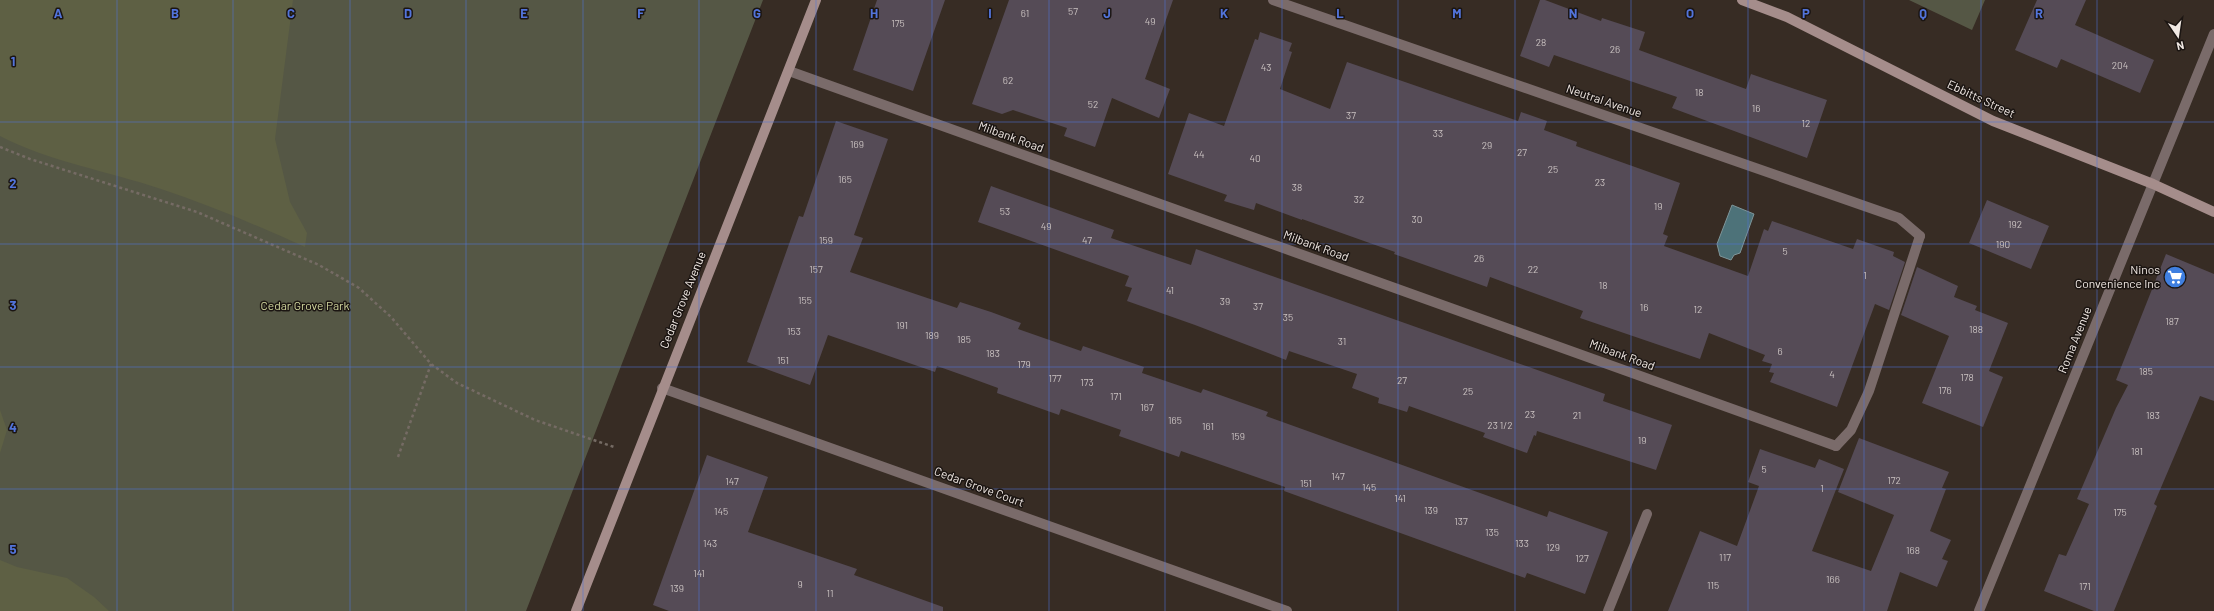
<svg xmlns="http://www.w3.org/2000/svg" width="2214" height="611" font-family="Barlow,sans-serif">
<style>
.green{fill:#555745}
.forest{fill:#5e6044}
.water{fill:#4d7279;stroke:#7e9599}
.building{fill:#554b56}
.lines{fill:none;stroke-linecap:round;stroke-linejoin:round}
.path{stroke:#756b64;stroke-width:2.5;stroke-dasharray:3 3;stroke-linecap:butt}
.lane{stroke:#7a6b6a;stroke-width:10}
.street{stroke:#7a6b6a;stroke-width:10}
.secondary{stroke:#a58d8b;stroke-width:10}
.grid{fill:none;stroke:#5274db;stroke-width:1;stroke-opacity:0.55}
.labels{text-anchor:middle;stroke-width:3;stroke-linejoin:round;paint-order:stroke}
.number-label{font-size:10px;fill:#c9c1c0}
.street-label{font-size:12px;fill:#f0e8e3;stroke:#1b1512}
.poi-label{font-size:12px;fill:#f0e8e3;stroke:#1b1512;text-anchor:end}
.park-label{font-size:12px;fill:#d0d59d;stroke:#1b1512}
.grid-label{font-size:13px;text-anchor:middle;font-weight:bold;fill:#5274db;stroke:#1b1512;stroke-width:3;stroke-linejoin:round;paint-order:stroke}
</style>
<rect width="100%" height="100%" fill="#372c24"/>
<!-- green -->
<path class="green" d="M 0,0 L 763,0 L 526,611 L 0,611 Z
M 1909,0 L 1985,0 L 1972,30 Z"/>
<!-- forest -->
<path class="forest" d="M 0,0 L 293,0 L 275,139 L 290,202 L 307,233 L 305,247 C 258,226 210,205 161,189 C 108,171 50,162 0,136 Z
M 0,410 L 7,430 L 0,453 Z
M 0,560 L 17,567 L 67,578 L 94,597 L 109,611 L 0,611 Z"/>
<!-- water -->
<path class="water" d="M 1732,205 L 1754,214 L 1740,253 L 1734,255 L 1731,260 L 1720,256 L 1717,244 Z"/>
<!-- building -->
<path class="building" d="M 877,0 L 945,0 L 913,91 L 853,70 Z
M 1009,0 L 1173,0 L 1145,79 L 1170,89 L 1159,118 L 1112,98 L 1095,147 L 1064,136 L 1067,128 L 1013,110 L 1002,114 L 972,104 Z
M 1540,0 L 1545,0 L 1601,21 L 1602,18 L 1645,32 L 1639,50 L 1746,89 L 1751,74 L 1827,100 L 1807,158 L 1672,108 L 1677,97 L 1554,55 L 1549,67 L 1520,56 Z
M 2037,0 L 2086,0 L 2075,25 L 2154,60 L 2140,93 L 2061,59 L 2057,68 L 2015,50 Z
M 1260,32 L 1292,43 L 1289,51 L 1292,52 L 1280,89 L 1330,109 L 1347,62 L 1518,121 L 1521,112 L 1547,121 L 1544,130 L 1577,142 L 1576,146 L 1680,183 L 1663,234 L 1668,236 L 1664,246 L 1748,276 L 1764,229 L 1768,231 L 1772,221 L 1853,249 L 1857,239 L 1894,252 L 1893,256 L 1905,262 L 1889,310 L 1875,304 L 1837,407 L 1770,382 L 1774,373 L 1769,372 L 1772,364 L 1762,361 L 1765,355 L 1709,333 L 1700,359 L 1580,318 L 1583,311 L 1490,277 L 1487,287 L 1394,254 L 1395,252 L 1302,219 L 1302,220 L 1256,203 L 1254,210 L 1224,201 L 1227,195 L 1168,174 L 1189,113 L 1224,126 L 1255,39 L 1258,40 Z
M 836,121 L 888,139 L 854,235 L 863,238 L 850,272 L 957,308 L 960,302 L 991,312 L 1021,323 L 1018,329 L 1081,351 L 1083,346 L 1144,367 L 1142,373 L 1201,393 L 1203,389 L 1268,412 L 1266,416 L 1547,517 L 1549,511 L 1608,532 L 1585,594 L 1527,573 L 1525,578 L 1284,491 L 1285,487 L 1213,462 L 1181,451 L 1179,457 L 1119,436 L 1121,430 L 1061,409 L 1059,415 L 997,393 L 998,388 L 968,377 L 937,366 L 935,372 L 828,335 L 810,385 L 747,362 L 799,216 L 803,217 Z
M 991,186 L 1114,230 L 1111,238 L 1191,265 L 1196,249 L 1605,394 L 1603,401 L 1672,425 L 1656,470 L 1537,431 L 1536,436 L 1534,435 L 1527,453 L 1483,437 L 1485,433 L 1409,406 L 1407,412 L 1378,403 L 1379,398 L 1352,388 L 1357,374 L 1289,351 L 1286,360 L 1195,325 L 1127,301 L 1132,288 L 1125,286 L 1129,276 L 978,222 Z
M 1987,200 L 2049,226 L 2031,269 L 1969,243 Z
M 2166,254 L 2214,274 L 2214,401 L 2200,396 L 2154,504 L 2157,506 L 2114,611 L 2094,611 L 2044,591 L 2059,554 L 2066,556 L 2089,504 L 2077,499 L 2116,408 L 2128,385 L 2116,380 Z
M 1917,267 L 1958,286 L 1954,297 L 1977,306 L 1975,310 L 2008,323 L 1989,371 L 2003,377 L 1983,427 L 1922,403 L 1949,336 L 1901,315 Z
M 1859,438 L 1949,472 L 1942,488 L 1946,489 L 1930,531 L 1951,540 L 1942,559 L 1948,561 L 1937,587 L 1900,572 L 1887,611 L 1668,611 L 1700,531 L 1737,546 L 1759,486 L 1748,482 L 1760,449 L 1815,468 L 1819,459 L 1844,469 L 1812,551 L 1871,571 L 1894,515 L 1838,492 Z
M 707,455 L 768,477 L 748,532 L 857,569 L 854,575 L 943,607 L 943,611 L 669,611 L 653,605 Z"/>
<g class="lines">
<!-- path -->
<path class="path" d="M 0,147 L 30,159 L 197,212 L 319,265 L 359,288 L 391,317 L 431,364 L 457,383 L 535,420 L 614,447
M 398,457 L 431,364"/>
<!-- lane -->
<path class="lane" d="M 1836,446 L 1851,430 L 1869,391 L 1920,236
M 1608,611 L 1647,514"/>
<!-- street -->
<path class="street" d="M 1273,0 L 1899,218 L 1920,236
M 789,71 L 1836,446
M 662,388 L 1287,611
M 1979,611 L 2214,34"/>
<!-- secondary -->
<path class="secondary" d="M 1742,0 L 1787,17 L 1993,121 L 2153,184 L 2214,212
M 576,611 L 816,0"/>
</g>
<!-- grid -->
<path class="grid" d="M 117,0 L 117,611M 233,0 L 233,611M 350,0 L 350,611M 466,0 L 466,611M 583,0 L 583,611M 699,0 L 699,611M 816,0 L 816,611M 932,0 L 932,611M 1049,0 L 1049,611M 1165,0 L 1165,611M 1282,0 L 1282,611M 1398,0 L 1398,611M 1515,0 L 1515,611M 1631,0 L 1631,611M 1748,0 L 1748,611M 1864,0 L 1864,611M 1981,0 L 1981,611M 2097,0 L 2097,611M 0,122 L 2214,122M 0,244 L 2214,244M 0,367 L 2214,367M 0,489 L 2214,489"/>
<!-- icons -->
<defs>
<g id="supermarket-disc" transform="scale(1.15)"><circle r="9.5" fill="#3f7fe0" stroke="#1b1512"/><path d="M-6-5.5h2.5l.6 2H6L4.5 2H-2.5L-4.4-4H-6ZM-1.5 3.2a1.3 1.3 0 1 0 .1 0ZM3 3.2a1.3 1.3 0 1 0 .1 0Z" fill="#fff"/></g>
</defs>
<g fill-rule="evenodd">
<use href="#supermarket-disc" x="2175" y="277"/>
</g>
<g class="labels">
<!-- number labels -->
<g class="number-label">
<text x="1073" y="15">57</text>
<text x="1025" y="17">61</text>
<text x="1150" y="25">49</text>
<text x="898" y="27">175</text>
<text x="1541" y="46">28</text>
<text x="1615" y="53">26</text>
<text x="2120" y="69">204</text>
<text x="1266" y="71">43</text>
<text x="1008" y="84">62</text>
<text x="1699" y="96">18</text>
<text x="1093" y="108">52</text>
<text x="1756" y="112">16</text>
<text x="1351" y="119">37</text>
<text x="1806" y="127">12</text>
<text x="1438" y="137">33</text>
<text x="857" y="148">169</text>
<text x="1487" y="149">29</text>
<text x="1522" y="156">27</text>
<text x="1199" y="158">44</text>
<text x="1255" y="162">40</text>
<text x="1553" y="173">25</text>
<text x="845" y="183">165</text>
<text x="1600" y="186">23</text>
<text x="1297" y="191">38</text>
<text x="1359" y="203">32</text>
<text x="1658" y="210">19</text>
<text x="1005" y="215">53</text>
<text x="1417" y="223">30</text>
<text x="2015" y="228">192</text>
<text x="1046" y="230">49</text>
<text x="826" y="244">159</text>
<text x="1087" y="244">47</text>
<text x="2003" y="248">190</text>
<text x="1785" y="255">5</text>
<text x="1479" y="262">26</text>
<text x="816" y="273">157</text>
<text x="1533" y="273">22</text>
<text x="1865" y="279">1</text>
<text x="1603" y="289">18</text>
<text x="1170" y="294">41</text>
<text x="805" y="304">155</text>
<text x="1225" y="305">39</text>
<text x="1258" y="310">37</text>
<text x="1644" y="311">16</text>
<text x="1698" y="313">12</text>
<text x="1288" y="321">35</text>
<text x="2172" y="325">187</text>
<text x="902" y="329">191</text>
<text x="1976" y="333">188</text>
<text x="794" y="335">153</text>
<text x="932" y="339">189</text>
<text x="964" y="343">185</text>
<text x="1342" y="345">31</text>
<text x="1780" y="355">6</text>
<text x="993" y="357">183</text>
<text x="783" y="364">151</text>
<text x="1024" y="368">179</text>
<text x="2146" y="375">185</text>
<text x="1832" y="378">4</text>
<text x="1967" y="381">178</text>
<text x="1055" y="382">177</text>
<text x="1402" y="384">27</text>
<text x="1087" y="386">173</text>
<text x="1945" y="394">176</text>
<text x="1468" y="395">25</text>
<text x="1116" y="400">171</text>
<text x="1147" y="411">167</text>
<text x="1530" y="418">23</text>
<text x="1577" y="419">21</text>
<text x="2153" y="419">183</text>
<text x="1175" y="424">165</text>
<text x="1500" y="429">23 1/2</text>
<text x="1208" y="430">161</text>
<text x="1238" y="440">159</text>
<text x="1642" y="444">19</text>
<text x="2137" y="455">181</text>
<text x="1764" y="473">5</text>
<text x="1338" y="480">147</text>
<text x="1894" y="484">172</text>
<text x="732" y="485">147</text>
<text x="1306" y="487">151</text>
<text x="1369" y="491">145</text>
<text x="1822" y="492">1</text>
<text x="1400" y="502">141</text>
<text x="1431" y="514">139</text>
<text x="721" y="515">145</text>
<text x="2120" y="516">175</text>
<text x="1461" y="525">137</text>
<text x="1492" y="536">135</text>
<text x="710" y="547">143</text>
<text x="1522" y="547">133</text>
<text x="1553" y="551">129</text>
<text x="1913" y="554">168</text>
<text x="1725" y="561">117</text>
<text x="1582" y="562">127</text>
<text x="699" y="577">141</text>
<text x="1833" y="583">166</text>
<text x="800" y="588">9</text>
<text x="1713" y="589">115</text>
<text x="2085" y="590">171</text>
<text x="677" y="592">139</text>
<text x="830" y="597">11</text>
</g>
<!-- street labels -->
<g class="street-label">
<text transform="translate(1981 99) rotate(25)" y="4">Ebbitts Street</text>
<text transform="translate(1604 101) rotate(19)" y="4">Neutral Avenue</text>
<text transform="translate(1011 137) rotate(20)" y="4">Milbank Road</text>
<text transform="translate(1316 246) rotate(20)" y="4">Milbank Road</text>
<text transform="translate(683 300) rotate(-68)" y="4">Cedar Grove Avenue</text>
<text transform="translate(2075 340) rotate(-68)" y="4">Roma Avenue</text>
<text transform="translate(1622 355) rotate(20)" y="4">Milbank Road</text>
<text transform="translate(979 487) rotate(20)" y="4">Cedar Grove Court</text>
</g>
<!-- poi labels -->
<g class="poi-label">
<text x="2160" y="274">Ninos<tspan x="2160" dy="14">Convenience Inc</tspan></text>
</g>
<!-- park labels -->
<g class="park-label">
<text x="305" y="310">Cedar Grove Park</text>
</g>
</g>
<g class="grid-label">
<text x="58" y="18">A</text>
<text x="175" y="18">B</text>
<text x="291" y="18">C</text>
<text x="408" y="18">D</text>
<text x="524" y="18">E</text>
<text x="641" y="18">F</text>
<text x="757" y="18">G</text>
<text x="874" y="18">H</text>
<text x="990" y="18">I</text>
<text x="1107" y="18">J</text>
<text x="1224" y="18">K</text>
<text x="1340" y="18">L</text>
<text x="1457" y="18">M</text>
<text x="1573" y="18">N</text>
<text x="1690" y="18">O</text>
<text x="1806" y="18">P</text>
<text x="1923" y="18">Q</text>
<text x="2039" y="18">R</text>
<text x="13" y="66">1</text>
<text x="13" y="188">2</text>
<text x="13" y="310">3</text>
<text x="13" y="432">4</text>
<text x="13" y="554">5</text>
</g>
<!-- north arrow -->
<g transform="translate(2178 36) rotate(167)" stroke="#1b1512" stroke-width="3" paint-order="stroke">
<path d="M0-3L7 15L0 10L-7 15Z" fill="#f0e8e3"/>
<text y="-6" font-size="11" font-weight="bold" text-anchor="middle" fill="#f0e8e3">N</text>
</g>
</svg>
